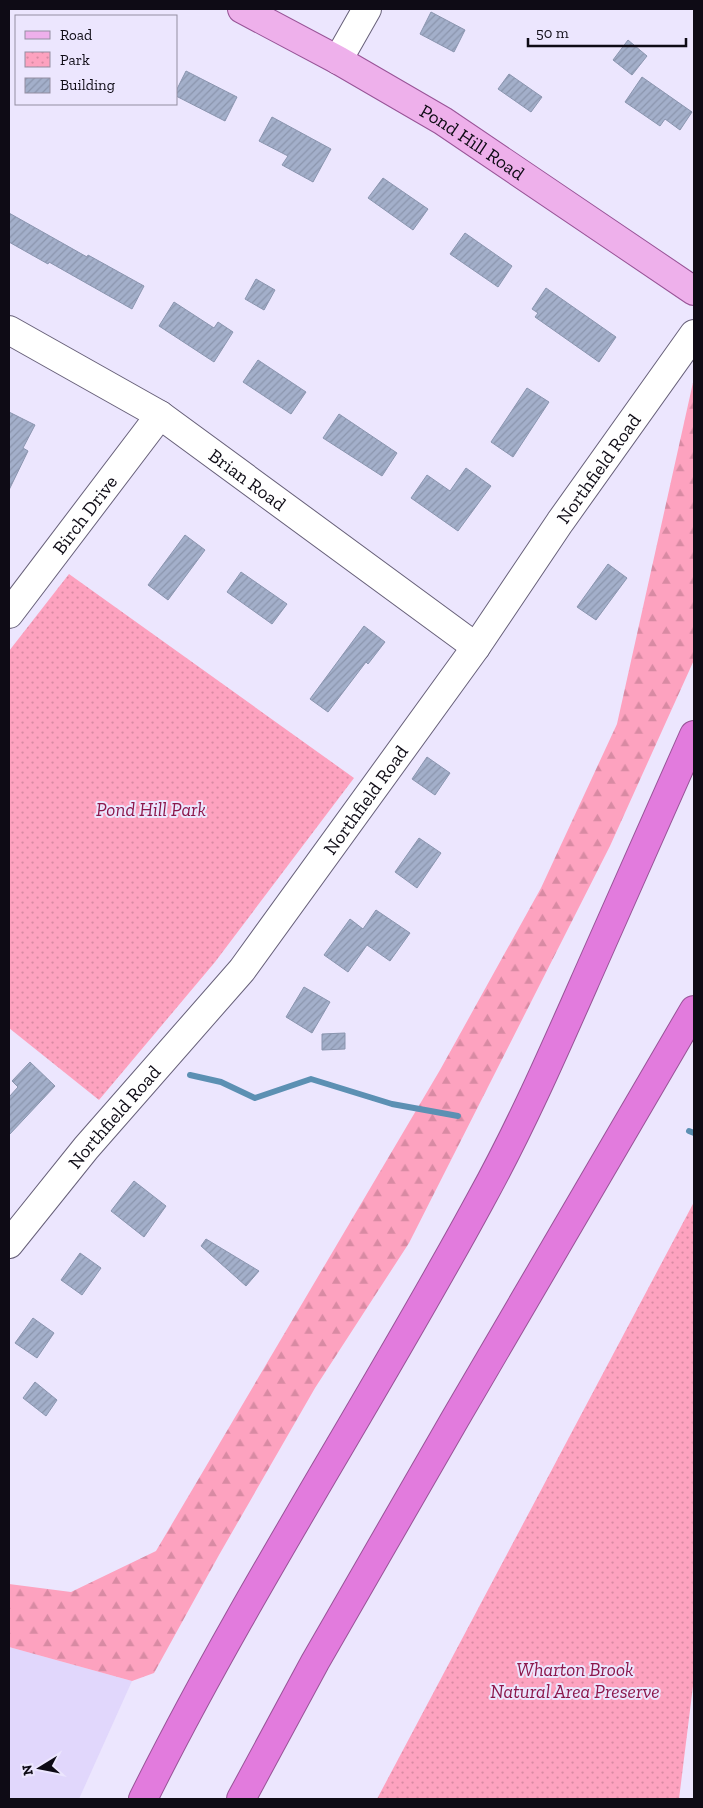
<svg xmlns="http://www.w3.org/2000/svg" width="703" height="1808" font-family="'Zilla Slab',serif">
<style>
.built{fill:#e1d7fc}
.forest{fill:url(#forest-firs)}
.park{fill:url(#park-dots)}
.lines{fill:none;stroke-linecap:round;stroke-linejoin:round}
.stream{stroke:#5c90b3;stroke-width:6}
.building{fill:url(#building-hatch);stroke:#8a95af}
.minor-casing{stroke:#676079;stroke-width:30}
.major-casing{stroke:#985497;stroke-width:30}
.highway-casing{stroke:#985497;stroke-width:30}
.minor{stroke:#fff;stroke-width:28}
.major{stroke:#eeb0eb;stroke-width:28}
.highway{stroke:#e27bdd;stroke-width:28}
.labels{text-anchor:middle;stroke-width:4;stroke-linejoin:round;paint-order:stroke}
.street-label{font-size:19px;fill:#0e0b15;stroke:#ece6fe}
.park-label{font-size:19px;font-style:italic;fill:#8b174b;stroke:#ece6fe}
</style>
<defs>
<pattern id="forest-firs" width="22" height="20" patternUnits="userSpaceOnUse" patternTransform="scale(1.25)"><rect width="22" height="20" fill="#fda2bf"/><path d="M5 1l3.5 6h-7zM16 11l3.5 6h-7z" fill="#d88aa3"/></pattern>
<pattern id="park-dots" width="8" height="8" patternUnits="userSpaceOnUse" patternTransform="scale(1.25)"><rect width="8" height="8" fill="#fda2bf"/><path d="M2 2h.1M6 6h.1" fill="none" stroke="#d88aa3" stroke-width="1.8" stroke-linecap="round"/></pattern>
<pattern id="building-hatch" width="6" height="6" patternUnits="userSpaceOnUse" patternTransform="scale(1.25)"><rect width="6" height="6" fill="#a3afca"/><path d="M-1 1l2-2M0 6l6-6M5 7l2-2" fill="none" stroke="#8b95ad"/></pattern>
</defs>
<rect width="100%" height="100%" fill="#ece6fe"/>
<!-- built -->
<path class="built" d="M 9,1647 L 132,1681 L 79,1799 L 9,1799 Z"/>
<!-- forest -->
<path class="forest" d="M 694,378 L 694,660 L 610,846 L 409,1243 L 315,1388 L 219,1555 L 154,1673 L 132,1681 L 9,1647 L 9,1584 L 71,1592 L 156,1551 L 440,1070 L 541,888 L 617,724 Z"/>
<!-- park -->
<path class="park" d="M 69,574 L 354,778 L 215,962 L 99,1100 L 9,1028 L 9,651 Z
M 694,1202 L 694,1678 L 679,1799 L 377,1799 Z"/>
<g class="lines">
<!-- stream -->
<path class="stream" d="M 190,1075 L 221,1082 L 255,1098 L 311,1079 L 392,1104 L 458,1116
M 689,1131 L 694,1133"/>
</g>
<!-- building -->
<path class="building" d="M 431,12 L 465,30 L 454,52 L 420,34 Z
M 628,40 L 647,56 L 632,75 L 613,60 Z
M 186,71 L 237,97 L 225,121 L 176,96 L 176,91 Z
M 509,74 L 542,97 L 531,112 L 498,89 Z
M 642,77 L 692,112 L 680,130 L 665,119 L 660,126 L 625,102 Z
M 272,117 L 331,149 L 313,182 L 282,165 L 288,156 L 259,141 Z
M 383,178 L 428,209 L 413,230 L 368,198 Z
M 9,213 L 87,257 L 88,255 L 144,286 L 132,309 L 49,262 L 48,264 L 9,242 Z
M 465,233 L 512,266 L 498,287 L 450,254 Z
M 256,279 L 275,290 L 264,310 L 245,299 Z
M 546,288 L 616,337 L 599,362 L 535,317 L 538,313 L 532,309 Z
M 174,302 L 214,328 L 218,322 L 233,332 L 214,362 L 159,326 Z
M 258,360 L 306,392 L 291,414 L 243,382 Z
M 527,388 L 549,402 L 513,457 L 491,442 Z
M 9,412 L 35,425 L 23,448 L 28,451 L 9,490 Z
M 339,414 L 397,453 L 382,476 L 323,438 Z
M 466,468 L 491,486 L 458,531 L 411,498 L 427,475 L 450,491 Z
M 185,535 L 205,550 L 168,600 L 148,585 Z
M 608,564 L 627,578 L 596,620 L 577,607 Z
M 241,572 L 287,604 L 272,624 L 227,592 Z
M 364,626 L 385,642 L 368,664 L 366,662 L 328,712 L 310,699 Z
M 427,757 L 450,773 L 435,795 L 412,779 Z
M 419,838 L 441,853 L 417,888 L 395,872 Z
M 376,910 L 410,933 L 390,961 L 367,945 L 348,972 L 324,955 L 350,919 L 363,929 Z
M 304,987 L 330,1002 L 312,1033 L 286,1017 Z
M 345,1033 L 345,1049 L 322,1050 L 322,1034 Z
M 30,1062 L 55,1086 L 9,1135 L 9,1097 L 18,1087 L 12,1081 Z
M 134,1181 L 166,1206 L 144,1237 L 111,1211 Z
M 206,1239 L 259,1271 L 246,1286 L 201,1246 Z
M 80,1253 L 101,1268 L 82,1295 L 61,1280 Z
M 33,1318 L 54,1333 L 37,1358 L 15,1343 Z
M 35,1382 L 57,1400 L 46,1416 L 23,1398 Z"/>
<g class="lines">
<!-- minor casing -->
<g class="minor-casing">
<g id="minor">
<path d="M 338,60 L 367,9"/>
<path id="s1" d="M 9,330 L 160,415 L 476,647"/>
<path id="s2" d="M 9,614 L 160,415"/>
<path id="s3" d="M 9,1244 L 86,1148 L 242,970 L 476,647 L 560,522 L 694,334"/>
</g>
</g>
<!-- major casing -->
<g class="major-casing">
<g id="major">
<path id="s4" d="M 242,9 L 338,60 L 443,121 L 694,291"/>
</g>
</g>
<!-- highway casing -->
<g class="highway-casing">
<path id="highway" d="M 143,1799 C 245,1594 371,1402 480,1201 C 521,1127 555,1049 589,972 C 624,893 659,814 694,735
M 241,1799 L 315,1662 L 455,1419 L 694,1010"/>
</g>
<!-- minor -->
<use href="#minor" class="minor"/>
<!-- major -->
<use href="#major" class="major"/>
<!-- highway -->
<use href="#highway" class="highway"/>
</g>
<g class="labels">
<!-- street labels -->
<g class="street-label">
<text dy="7" stroke="none"><textPath href="#s4" startOffset="266">Pond Hill Road</textPath></text>
<text dy="7" stroke="none"><textPath href="#s3" startOffset="975">Northfield Road</textPath></text>
<text dy="7" stroke="none"><textPath href="#s1" startOffset="282">Brian Road</textPath></text>
<text dy="7" stroke="none"><textPath href="#s2" startOffset="125">Birch Drive</textPath></text>
<text dy="7" stroke="none"><textPath href="#s3" startOffset="570">Northfield Road</textPath></text>
<text dy="7" stroke="none"><textPath href="#s3" startOffset="165">Northfield Road</textPath></text>
</g>
<!-- park labels -->
<g class="park-label">
<text x="151" y="816">Pond Hill Park</text>
<text x="575" y="1676">Wharton Brook<tspan x="575" dy="22">Natural Area Preserve</tspan></text>
</g>
</g>
<!-- border -->
<rect width="703" height="1808" fill="none" stroke="#0e0b15" stroke-width="20"/>
<!-- legend -->
<rect x="15" y="15" width="162" height="90" fill="#ece6fe" stroke="#938ea1"/>
<rect x="25" y="31" width="25" height="8" fill="#eeb0eb" stroke="#938ea1"/>
<text x="60" y="40" font-size="15" fill="#0e0b15">Road</text>
<rect x="25" y="52" width="25" height="15" fill="url(#park-dots)" stroke="#938ea1"/>
<text x="60" y="65" font-size="15" fill="#0e0b15">Park</text>
<rect x="25" y="78" width="25" height="15" fill="url(#building-hatch)" stroke="#938ea1"/>
<text x="60" y="90" font-size="15" fill="#0e0b15">Building</text>
<!-- north arrow -->
<g transform="translate(40 1768) rotate(260)" stroke="#ece6fe" stroke-width="4" paint-order="stroke">
<path d="M0-4L9 19L0 12L-9 19Z" fill="#0e0b15"/>
<text y="-8" font-size="14" font-weight="bold" text-anchor="middle" fill="#0e0b15">N</text>
</g>
<!-- scale -->
<path d="M528 38v8h158v-8" fill="none" stroke="#0e0b15" stroke-width="2.5"/>
<text x="536" y="38" font-size="15" fill="#0e0b15" stroke="#ece6fe" stroke-width="4" paint-order="stroke">50 m</text>
</svg>
